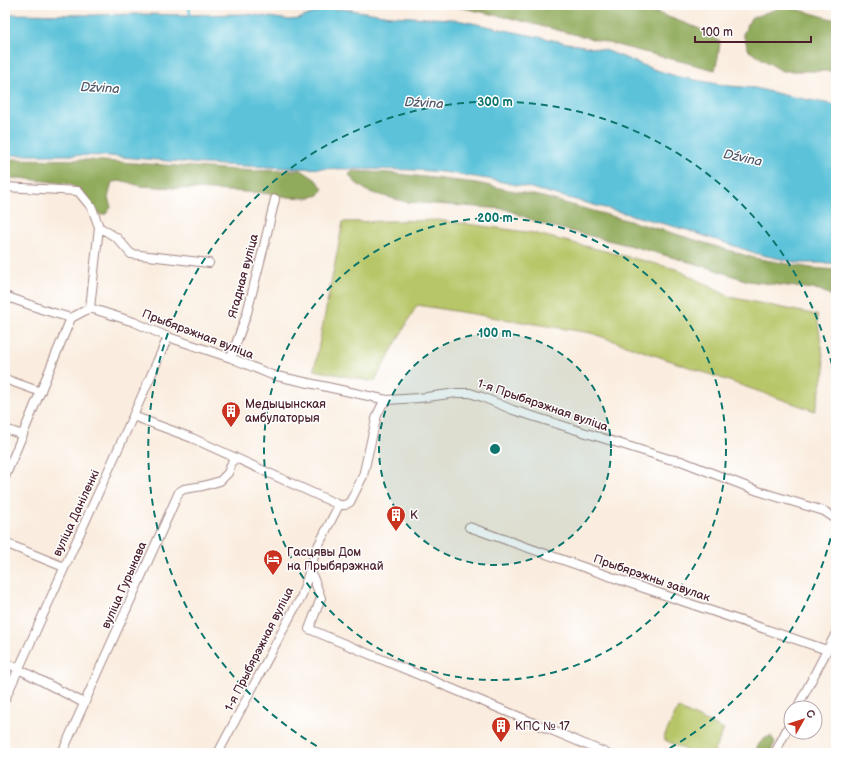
<svg xmlns="http://www.w3.org/2000/svg" width="841" height="758" font-family="'Balsamiq Sans',sans-serif">
<style>
.green{fill:#b7c668;stroke:#80724a}
.forest{fill:#91ab5c;stroke:#6e6544}
.water{fill:#5cc2d9;stroke:#537082}
.lines{fill:none;stroke-linecap:round;stroke-linejoin:round}
.stream{stroke:#5cc2d9;stroke-width:2.5}
.minor-casing{stroke:#a28685;stroke-width:10}
.minor{stroke:#fff;stroke-width:8}
.rail{stroke:#4a1f2b;stroke-width:2.5;stroke-dasharray:6 3;stroke-linecap:butt}
.ring{fill:none;stroke:#0f766e;stroke-width:2;stroke-dasharray:7 5}
.labels{text-anchor:middle;stroke-width:3;stroke-linejoin:round;paint-order:stroke}
.street-label{font-size:12px;fill:#4a1f2b;stroke:#fff}
.poi-label{font-size:12px;fill:#4a1f2b;stroke:#fff;text-anchor:start}
.water-label{font-size:13px;font-style:italic;fill:#505868;stroke:#fff}
.centre{fill:#0f766e;stroke:#fff;stroke-width:2}
.ring-label{font-size:12px;text-anchor:middle;font-weight:bold;fill:#0f766e;stroke:#fff;stroke-width:3;stroke-linejoin:round;paint-order:stroke}
</style>
<rect width="100%" height="100%" fill="#fff"/>
<filter id="ink" filterUnits="userSpaceOnUse"><feTurbulence type="fractalNoise" baseFrequency=".025" numOctaves="2"/><feDisplacementMap in="SourceGraphic" scale="8" xChannelSelector="R" yChannelSelector="G"/><feConvolveMatrix kernelMatrix="1 2 1 2 8 2 1 2 1" color-interpolation-filters="sRGB"/></filter>
<filter id="wash" filterUnits="userSpaceOnUse"><feTurbulence type="fractalNoise" baseFrequency=".012" numOctaves="4" result="noise"/><feDisplacementMap in="SourceGraphic" scale="16" xChannelSelector="R" yChannelSelector="G"/><feGaussianBlur stdDeviation="0.9" result="paint"/><feColorMatrix in="noise" values="0 0 0 0 0 0 0 0 0 0 0 0 0 0 0 0 0 1.4 0 .05"/><feComposite in="paint" operator="in"/></filter>
<g filter="url(#wash)">
<rect width="100%" height="100%" fill="#faeddf"/>
<!-- green -->
<path class="green" d="M 438,220 L 533,233 L 676,269 L 730,297 L 817,315 L 825,370 L 815,411 L 591,333 L 417,305 L 374,382 L 314,370 L 343,222 Z
M 678,708 L 724,730 L 713,753 L 691,753 L 663,739 Z"/>
<!-- forest -->
<path class="forest" d="M 449,5 L 635,5 L 663,15 L 700,29 L 720,42 L 718,57 L 715,70 L 510,18 Z
M 785,6 L 836,20 L 836,72 L 830,71 L 782,71 L 749,51 L 743,34 L 751,18 Z
M 5,159 L 88,160 L 253,171 L 301,170 L 315,179 L 323,188 L 319,195 L 307,198 L 288,197 L 263,193 L 140,186 L 124,181 L 112,182 L 108,198 L 111,207 L 106,214 L 100,215 L 84,193 L 69,184 L 20,178 L 5,179 Z
M 352,171 L 390,173 L 476,183 L 543,197 L 669,232 L 754,258 L 811,268 L 836,270 L 836,337 L 834,335 L 834,297 L 820,290 L 748,281 L 707,267 L 628,245 L 545,225 L 505,209 L 406,202 L 369,192 L 356,183 L 349,175 Z
M 771,736 L 775,742 L 770,753 L 755,753 C 758,744 761,739 771,736 Z"/>
<!-- water -->
<path class="water" d="M 332,9 L 344,9 L 391,16 L 452,19 L 472,23 L 567,43 L 605,50 L 653,69 L 679,77 L 729,86 L 755,88 L 788,96 L 836,105 L 836,263 L 799,263 L 758,254 L 687,230 L 531,188 L 488,179 L 443,172 L 415,170 L 289,168 L 203,164 L 110,156 L 64,155 L 5,155 L 5,14 L 93,15 L 140,14 L 183,15 L 248,14 L 290,20 L 298,19 L 322,10 Z"/>
<g class="lines">
<!-- stream -->
<path class="stream" d="M 189,5 L 190,14
M 332,9 L 332,5"/>
</g>
</g>
<g filter="url(#ink)">
<g class="lines">
<!-- minor casing -->
<g class="minor-casing">
<path id="minor" d="M 5,187 L 78,191 L 92,208 L 99,227 L 117,238 L 131,254 L 209,263
M 5,296 L 44,310 L 71,318 L 90,308 L 134,322 L 168,337 L 231,358 L 272,375 L 387,400 L 419,398 L 457,393 L 470,393 L 482,397 L 513,410 L 669,459 L 681,461 L 758,491 L 824,511 L 836,519
M 90,308 L 99,227
M 231,358 L 247,313 L 264,246 L 275,199
M 5,379 L 41,392
M 133,416 L 192,438 L 339,505
M 5,429 L 23,435
M 5,477 L 71,318
M 469,527 L 626,582 L 827,650
M 5,543 L 64,567
M 310,569 L 321,598 L 309,629 L 606,753
M 5,662 L 84,703
M 5,699 L 133,416 L 168,337
M 797,708 L 836,633
M 62,753 L 179,492 L 184,489 L 203,486 L 220,481 L 228,473 L 234,457
M 218,753 L 293,611 L 301,598 L 316,550 L 339,505 L 345,505 L 350,502 L 363,476 L 377,415 L 382,405 L 387,400
M 775,753 L 791,721"/>
</g>
<!-- minor -->
<use href="#minor" class="minor"/>
<!-- rail -->
<path class="rail" d="M 832,5 L 836,6"/>
</g>
</g>
<!-- distance rings -->
<circle cx="495" cy="449" r="116" fill="#0f766e" fill-opacity=".12"/>
<g class="ring">
<circle cx="495" cy="449" r="116"/>
<circle cx="495" cy="449" r="231"/>
<path d="M836 515A347 347 0 0 1 663 752M327 752A347 347 0 1 1 836 383"/>
</g>
<!-- icons -->
<defs>
<g id="building-pin" transform="scale(1)"><path d="M0 17L-7.5 6A9.5 9.5 0 1 1 7.5 6Z" fill="#c8321e" stroke="#fff"/><path d="M-4-6H4V6H1V3H-1V6H-4ZM-2.5-4.3h1.7v1.8h-1.7ZM.8-4.3h1.7v1.8H.8ZM-2.5-1h1.7V.8h-1.7ZM.8-1h1.7V.8H.8Z" fill="#fff"/></g>
<g id="hotel-pin" transform="scale(1)"><path d="M0 17L-7.5 6A9.5 9.5 0 1 1 7.5 6Z" fill="#c8321e" stroke="#fff"/><path d="M-6-4.5h1.5V1H6V5H4.5V3h-9V5H-6ZM-4 0a1.8 1.8 0 1 1 3.6 0ZM.5 0V-2.5h3Q6-2.5 6 0Z" fill="#fff"/></g>
</defs>
<g fill-rule="evenodd">
<use href="#building-pin" x="231" y="411"/>
<use href="#building-pin" x="396" y="515"/>
<use href="#hotel-pin" x="273" y="559"/>
<use href="#building-pin" x="501" y="726"/>
</g>
<g class="labels">
<!-- street labels -->
<g class="street-label">
<text transform="translate(243 276) rotate(-75)" y="4">Ягадная вуліца</text>
<text transform="translate(198 334) rotate(21)" y="4">Прыбярэжная вуліца</text>
<text transform="translate(543 405) rotate(19)" y="4">1-я Прыбярэжная вуліца</text>
<text transform="translate(76 513) rotate(-65)" y="4">вуліца Даніленкі</text>
<text transform="translate(652 578) rotate(19)" y="4">Прыбярэжны завулак</text>
<text transform="translate(124 585) rotate(-66)" y="4">вуліца Гурынава</text>
<text transform="translate(259 649) rotate(-63)" y="4">1-я Прыбярэжная вуліца</text>
</g>
<!-- poi labels -->
<g class="poi-label">
<text x="245" y="408">Медыцынская<tspan x="245" dy="14">амбулаторыя</tspan></text>
<text x="410" y="519">К</text>
<text x="287" y="556">Гасцявы Дом<tspan x="287" dy="14">на Прыбярэжнай</tspan></text>
<text x="515" y="730">КПС № 17</text>
</g>
<!-- water labels -->
<g class="water-label">
<text transform="translate(100 87) rotate(3)" y="5">Dźvina</text>
<text transform="translate(424 102) rotate(3)" y="5">Dźvina</text>
<text transform="translate(743 157) rotate(12)" y="5">Dźvina</text>
</g>
</g>
<circle cx="495" cy="449" r="6" class="centre"/>
<g class="ring-label">
<text x="495" y="106">300 m</text>
<text x="495" y="222">200 m</text>
<text x="495" y="337">100 m</text>
</g>
<!-- margin -->
<rect width="841" height="758" fill="none" stroke="#fff" stroke-width="20"/>
<!-- north arrow -->
<g transform="translate(803 720) rotate(51)"><circle r="19" fill="#ffffff" stroke="#b7a5aa"/>
<path d="M0-3L7 15L0 10L-7 15Z" fill="#c8321e"/>
<text y="-6" font-size="11" font-weight="bold" text-anchor="middle" fill="#4a1f2b">С</text>
</g>
<!-- scale -->
<path d="M695 36v6h116v-6" fill="none" stroke="#4a1f2b" stroke-width="2"/>
<text x="701" y="36" font-size="12" fill="#4a1f2b" stroke="#ffffff" stroke-width="3" paint-order="stroke">100 m</text>
</svg>
